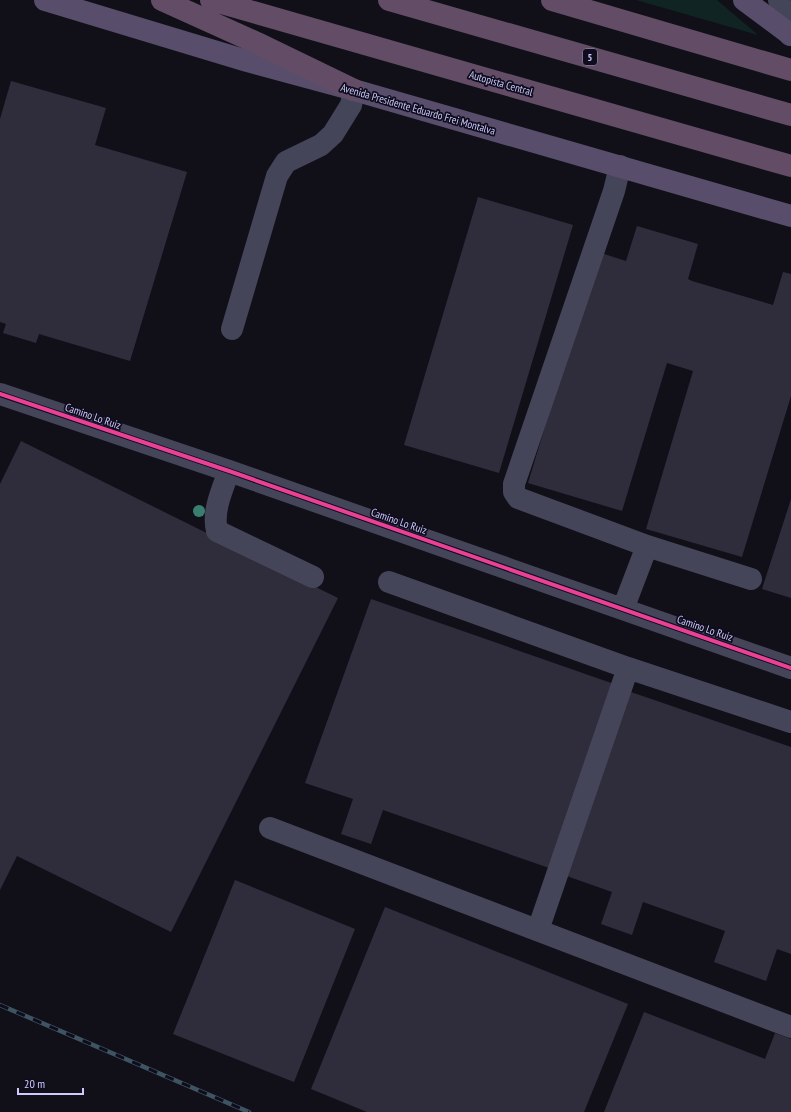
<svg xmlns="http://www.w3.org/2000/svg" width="791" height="1112" font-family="'PT Sans Narrow',sans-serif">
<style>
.green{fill:#102423}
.building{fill:#2f2d3c}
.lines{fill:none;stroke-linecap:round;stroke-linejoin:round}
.minor{stroke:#45455a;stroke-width:22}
.major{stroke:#584e6c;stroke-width:22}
.highway{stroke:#634d66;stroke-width:22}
.rail-casing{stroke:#3f5462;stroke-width:4.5}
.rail{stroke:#0e0c1d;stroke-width:3;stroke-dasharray:9;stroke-linecap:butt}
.cycleway-casing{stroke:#0e0c1d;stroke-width:6}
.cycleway{stroke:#ea4096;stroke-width:4}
.tree{fill:#397f6f}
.labels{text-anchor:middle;stroke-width:3.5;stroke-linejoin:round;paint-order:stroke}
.shield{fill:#0e0c1d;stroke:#9491ba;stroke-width:1}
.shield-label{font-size:10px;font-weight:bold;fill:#cecafd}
.street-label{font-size:11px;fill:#cecafd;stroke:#0e0c1d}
</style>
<rect width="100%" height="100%" fill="#111019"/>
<!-- green -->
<path class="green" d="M 636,0 L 717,0 L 758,35 Z"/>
<!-- building -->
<path class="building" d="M 11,81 L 106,108 L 95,145 L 187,172 L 130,361 L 39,334 L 36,343 L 3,333 L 6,324 L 0,322 L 0,119 Z
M 478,197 L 573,225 L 499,473 L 404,445 Z
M 637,226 L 698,244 L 688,279 L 692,281 L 773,305 L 783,272 L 791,274 L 791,396 L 742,557 L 646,529 L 693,371 L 667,363 L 622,511 L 528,483 L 598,252 L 626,261 Z
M 21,441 L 338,598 L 171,932 L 17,856 L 0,890 L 0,484 Z
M 791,499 L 791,598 L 762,589 Z
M 371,599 L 617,685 L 552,869 L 383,810 L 371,844 L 341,834 L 353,799 L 305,783 Z
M 628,691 L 791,747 L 791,954 L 777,949 L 766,981 L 714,962 L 725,931 L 643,902 L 632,935 L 601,924 L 612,892 L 564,875 Z
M 235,880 L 355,929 L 294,1082 L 173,1034 Z
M 385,907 L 628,1004 L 584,1112 L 367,1112 L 311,1089 Z
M 644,1012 L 765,1059 L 775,1033 L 791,1039 L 791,1112 L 604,1112 Z"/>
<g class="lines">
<!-- minor -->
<path class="minor" d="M 779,0 L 790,35
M 620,166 L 614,191 L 514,484 L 514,492 L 518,498 L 647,546 L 751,579
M 232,329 L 277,176 L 286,162 L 321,145 L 333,134 L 351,105 L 354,90
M 0,394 L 229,471 L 791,668
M 229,471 C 222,490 212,512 217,531 L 313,577
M 389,582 L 628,668 L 791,722
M 623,609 L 647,546
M 270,828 L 791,1027
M 538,930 L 628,668"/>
<!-- major -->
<path class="major" d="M 45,0 L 247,61 L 354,90 L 791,216
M 744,0 L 791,35"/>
<!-- highway -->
<path class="highway" d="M 162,0 L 257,43 L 354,90
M 211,0 L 791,166
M 389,0 L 791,115
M 552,0 L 791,70"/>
<!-- rail casing -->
<g class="rail-casing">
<path id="rail" d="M 0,1005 L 249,1112"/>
</g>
<!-- rail -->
<use href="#rail" class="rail"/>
<!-- cycleway casing -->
<g class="cycleway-casing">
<path id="cycleway" d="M 0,394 L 229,471 L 791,668"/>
</g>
<!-- cycleway -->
<use href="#cycleway" class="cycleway"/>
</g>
<!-- trees -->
<circle class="tree" cx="199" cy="511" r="6"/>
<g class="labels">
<!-- shield labels -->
<rect class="shield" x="583" y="49" width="14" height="16" rx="3"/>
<g class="shield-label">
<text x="590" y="61">5</text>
</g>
<!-- street labels -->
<g class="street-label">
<text transform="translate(501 83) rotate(16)" y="4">Autopista Central</text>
<text transform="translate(418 109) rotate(16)" y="4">Avenida Presidente Eduardo Frei Montalva</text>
<text transform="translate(93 416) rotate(19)" y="4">Camino Lo Ruiz</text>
<text transform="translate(399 521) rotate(19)" y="4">Camino Lo Ruiz</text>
<text transform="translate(705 628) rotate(19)" y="4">Camino Lo Ruiz</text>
</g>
</g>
<!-- scale -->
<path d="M18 1088v6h65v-6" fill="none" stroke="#cecafd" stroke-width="2"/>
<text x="24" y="1088" font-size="12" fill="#cecafd" stroke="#0e0c1d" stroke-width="3" paint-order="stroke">20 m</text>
</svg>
